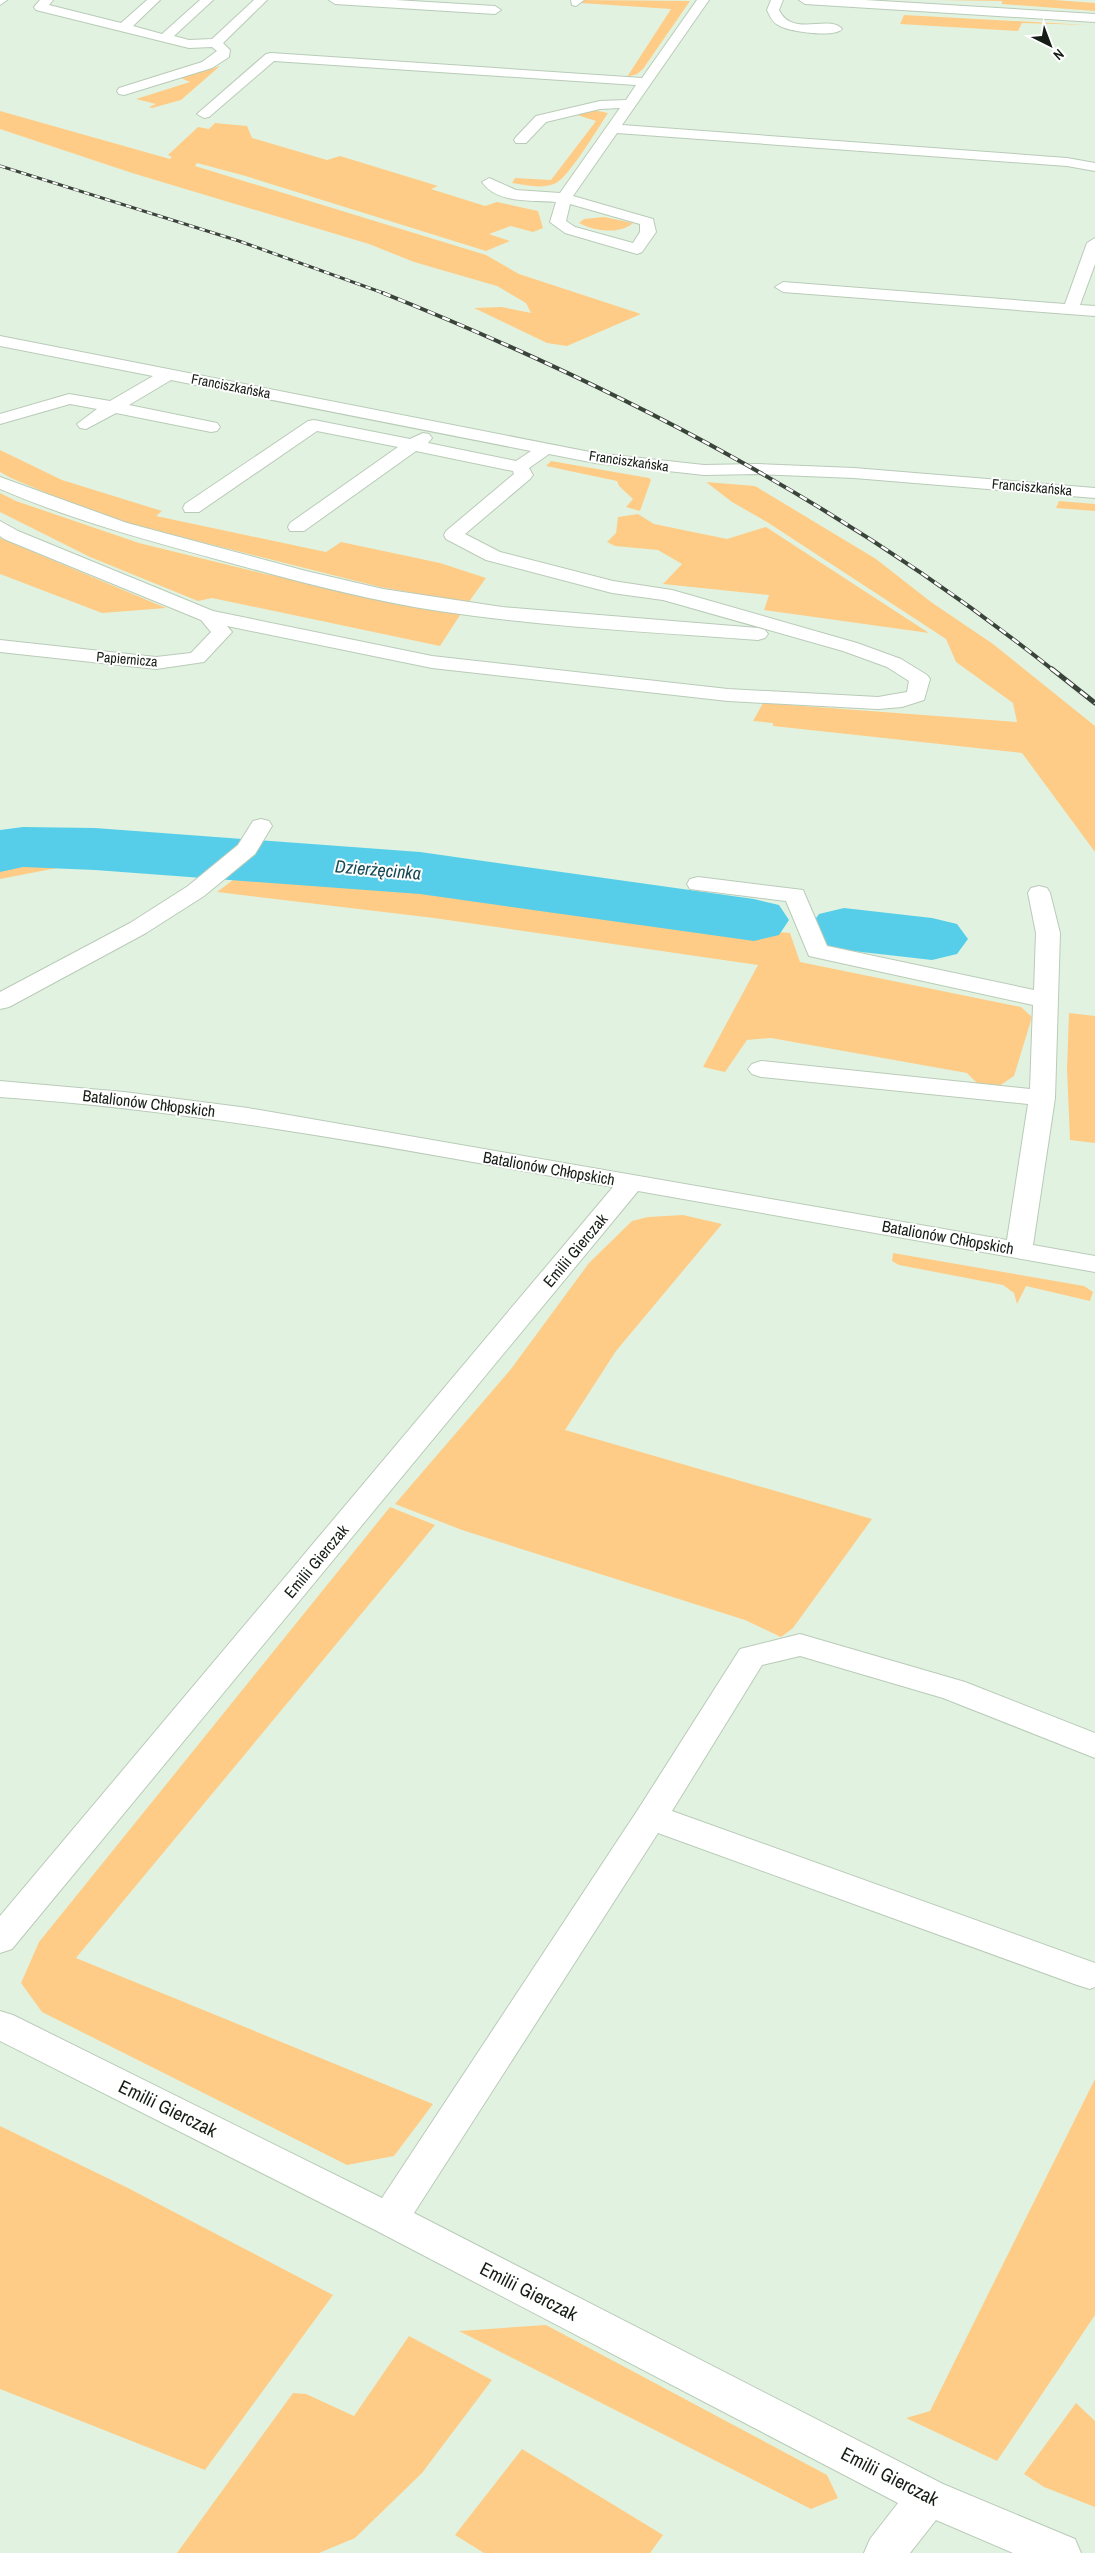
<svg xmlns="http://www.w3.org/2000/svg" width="1095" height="2553" font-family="'Archivo Narrow',sans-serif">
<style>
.green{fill:#fecc86}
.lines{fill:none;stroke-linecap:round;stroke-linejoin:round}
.river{fill:#57cee9;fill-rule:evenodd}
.minor-casing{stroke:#b9cbb8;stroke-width:2}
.minor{fill:#fff;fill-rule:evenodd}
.rail-far2-casing{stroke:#3b443a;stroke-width:3}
.rail-far1-casing{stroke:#3b443a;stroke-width:4}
.rail-casing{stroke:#3b443a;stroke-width:5}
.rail-far2{stroke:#fff;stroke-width:2;stroke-dasharray:5.5;stroke-linecap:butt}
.rail-far1{stroke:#fff;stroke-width:2.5;stroke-dasharray:8;stroke-linecap:butt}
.rail{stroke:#fff;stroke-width:3;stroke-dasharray:9;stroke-linecap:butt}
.labels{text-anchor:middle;stroke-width:4;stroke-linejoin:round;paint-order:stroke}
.far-street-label{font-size:14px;fill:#161d16;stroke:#fff}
.street-label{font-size:16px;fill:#161d16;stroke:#fff}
.water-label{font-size:18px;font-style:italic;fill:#154a55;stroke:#fff}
.near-street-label{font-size:19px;fill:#161d16;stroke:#fff}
</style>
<rect width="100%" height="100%" fill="#e1f3e0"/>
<!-- green -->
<path class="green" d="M 583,0 L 690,1 L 643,69 L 637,74 L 627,77 L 671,9 L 581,3 Z
M 939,0 L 1054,0 L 1095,3 L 1095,11 L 1002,4 L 1002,1 Z
M 904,15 L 1089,25 L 1022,23 L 1018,31 L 900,24 Z
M 220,66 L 181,100 L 152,108 L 149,107 L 156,104 L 136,99 L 190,82 L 181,78 Z
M 593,110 L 608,113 C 598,128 568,179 554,184 C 541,189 526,185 512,183 L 515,178 L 551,180 L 596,121 L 577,115 Z
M 0,111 L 170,159 L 172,157 L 168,155 L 198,127 L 209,129 L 215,123 L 247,126 L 252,138 L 327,160 L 340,156 L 438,186 L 431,189 L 485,206 L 497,202 L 538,211 L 543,228 L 533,232 L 511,226 L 489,234 L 510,241 L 486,251 L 242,175 L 197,163 L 195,166 L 486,255 L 519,274 L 641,314 L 567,346 L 547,343 L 474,308 L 502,307 L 531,313 L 526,303 L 497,286 L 414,262 L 369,244 L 132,173 L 0,129 Z
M 604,217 L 633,223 C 620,235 593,231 579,223 L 584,219 Z
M 0,450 L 62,480 L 162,511 L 156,516 L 326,552 L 341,542 L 440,563 L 486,578 L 468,603 L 380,587 L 138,526 L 89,511 L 11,478 L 0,472 Z
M 551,461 L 649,478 L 651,480 L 640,511 L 626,507 L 633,499 L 619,486 L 617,481 L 546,466 Z
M 706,482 L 755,486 L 876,559 L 931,602 L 993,644 L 1095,726 L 1095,852 L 1022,753 L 773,726 L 773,723 L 753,721 L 763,703 L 1017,722 L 1013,703 L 956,662 L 946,639 L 767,522 L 732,502 Z
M 0,493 L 16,501 L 139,543 L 265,574 L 462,612 L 440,646 L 212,598 L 198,601 L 90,557 L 0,512 Z
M 1059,501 L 1095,504 L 1095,511 L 1056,508 Z
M 638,514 L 654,524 L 727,539 L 766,527 L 929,633 L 764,610 L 769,595 L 663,584 L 682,564 L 658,550 L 615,546 L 607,542 L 616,533 L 618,517 Z
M 0,538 L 166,608 L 102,613 L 0,574 Z
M 14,832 L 225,849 L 196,873 L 62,863 L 57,868 L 0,879 L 0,834 Z
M 266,852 L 746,900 L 771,916 L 766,931 L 790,933 L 800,962 L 1021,1007 L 1032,1017 L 1014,1076 L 999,1086 L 980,1086 L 967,1073 L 771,1038 L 747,1040 L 725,1072 L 703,1067 L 758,965 L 434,918 L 217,892 L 245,871 Z
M 1069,1013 L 1095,1016 L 1095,1143 L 1070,1140 L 1067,1069 Z
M 683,1215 L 722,1224 L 616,1351 L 565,1430 L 872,1519 L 793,1628 L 781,1637 L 745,1620 L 462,1530 L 395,1504 L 511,1369 L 589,1263 L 632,1221 L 648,1217 Z
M 893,1253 L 1084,1286 L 1093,1292 L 1090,1301 L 1026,1286 L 1017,1304 L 1014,1293 L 1003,1285 L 899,1265 L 892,1261 Z
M 390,1507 L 435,1525 L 76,1958 L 433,2104 L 394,2156 L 347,2165 L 42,2012 L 21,1983 L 39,1942 Z
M 1095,2079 L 1095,2315 L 997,2461 L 906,2418 L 930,2411 Z
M 0,2126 L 128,2188 L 333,2295 L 205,2470 L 0,2389 Z
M 546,2325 L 827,2475 L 838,2498 L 811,2509 L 459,2331 Z
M 409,2336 L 492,2380 L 422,2473 L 355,2538 L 319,2553 L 177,2553 L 293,2393 L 306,2394 L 354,2416 Z
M 1076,2403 L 1095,2421 L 1095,2507 L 1044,2487 L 1024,2474 Z
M 522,2449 L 663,2535 L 650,2553 L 484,2553 L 455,2535 Z"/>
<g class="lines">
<!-- river -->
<path class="river" d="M 23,827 L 95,828 L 420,852 L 754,899 L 779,905 L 789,920 L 779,935 L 754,941 L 420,894 L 95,870 L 23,867 L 0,872 L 0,830 Z
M 844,908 L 932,918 L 957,924 L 968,939 L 957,954 L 932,960 L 844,950 L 819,944 L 808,929 L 819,914 Z"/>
<!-- minor casing -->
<g class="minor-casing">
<path id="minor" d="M 0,0 L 7,0 L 0,5 Z
M 40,0 L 53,0 L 49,5 L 121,23 L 147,0 L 160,0 L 133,26 L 162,34 L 200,0 L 213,0 L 174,36 L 189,40 L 212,39 L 254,0 L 267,0 L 223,43 L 230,50 L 229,57 L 212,68 L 124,95 L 119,94 L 117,91 L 119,88 L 202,62 L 217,51 L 212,47 L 189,48 L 36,10 L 34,7 Z
M 329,0 L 395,0 L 495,6 L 501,10 L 495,14 L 335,4 Z
M 571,0 L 584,0 L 576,6 L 572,5 Z
M 697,0 L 709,0 L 622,125 L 1067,158 L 1095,163 L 1095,171 L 1067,166 L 617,133 L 573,196 L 653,219 L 656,232 L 642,252 L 637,254 L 565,233 L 550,222 L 556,202 C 532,200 497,204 482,182 L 489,178 L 516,190 L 560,193 L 620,108 L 600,109 L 546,122 L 526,143 L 516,143 L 514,140 L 516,137 L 536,116 L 600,101 L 626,100 L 636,85 L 274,61 L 209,117 L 204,118 L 197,114 L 266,54 L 271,53 L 642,78 ZM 570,204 L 640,224 L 640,232 L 633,243 L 575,227 L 566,221 Z
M 771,0 L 783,0 L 779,10 C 792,38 829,14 842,29 C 835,38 789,32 778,25 C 772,22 770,16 767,10 Z
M 799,0 L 865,0 L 1095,14 L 1095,22 L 805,4 Z
M 1095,238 L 1095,264 L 1080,305 L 1095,306 L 1095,316 L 783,292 L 775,287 L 783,282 L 1065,304 L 1087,243 Z
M 0,336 L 595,453 L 704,465 L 757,464 L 854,468 L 1095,488 L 1095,498 L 854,478 L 757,474 L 704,475 L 595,463 L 549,454 L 529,468 L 533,475 L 530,479 L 465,534 L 500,552 L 613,581 L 672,590 L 857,643 L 901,659 L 927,675 L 930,679 L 924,700 L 902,707 L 878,709 L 728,701 L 432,668 L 227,626 L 232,632 L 204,662 L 156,669 L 0,652 L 0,640 L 156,657 L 191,653 L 211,632 L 201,620 L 4,539 L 0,536 L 0,521 L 18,531 L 213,611 L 432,656 L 728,689 L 878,697 L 907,692 L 909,681 L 887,667 L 843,651 L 663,600 L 612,593 L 486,560 L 446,539 L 444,535 L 446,531 L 514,474 L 513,471 L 416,451 L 304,531 L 290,531 L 288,527 L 290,523 L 398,447 L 317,431 L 199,512 L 185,512 L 183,508 L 185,504 L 308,421 L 314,420 L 410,439 L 423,433 L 429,434 L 432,438 L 428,443 L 516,461 L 531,451 L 171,380 L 129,405 L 217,423 L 220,427 L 217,431 L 211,432 L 116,413 L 86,429 L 80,428 L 77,424 L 97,409 L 70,404 L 0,424 L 0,414 L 69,394 L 110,401 L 153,376 L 0,346 Z
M 0,477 L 127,523 L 306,571 L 383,589 L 502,607 L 758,628 L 765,630 L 768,634 L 765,638 L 758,640 C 652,632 545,627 439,611 C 371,601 304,583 238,565 C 157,543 77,522 0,489 Z
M 261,819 L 269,821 L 272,826 L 255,854 L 204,896 L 146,933 L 9,1007 L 0,1009 L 0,992 L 130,923 L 188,886 L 238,845 L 253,821 Z
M 698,877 L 803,890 L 827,946 L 1034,990 L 1036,933 L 1028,893 L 1031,888 L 1039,886 L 1047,888 L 1050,893 L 1060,933 L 1055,1098 L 1033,1245 L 1095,1256 L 1095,1272 L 638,1191 L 12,1949 L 0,1953 L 0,1916 L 613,1187 C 410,1151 206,1111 0,1097 L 0,1081 L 124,1092 L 248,1108 L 1007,1240 L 1028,1104 L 761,1077 L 752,1074 L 748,1069 L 752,1064 L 761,1061 L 1030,1089 L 1033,1005 L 809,956 L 786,901 L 690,889 L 687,884 L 690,879 Z
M 800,1634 L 965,1682 L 1095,1733 L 1095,1758 L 943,1698 L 800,1656 L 762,1665 L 672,1811 L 1095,1963 L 1095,1987 L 1090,1989 L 1077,1985 L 658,1833 L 414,2213 L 943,2484 L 1075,2539 L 1081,2553 L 1013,2553 L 936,2520 L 910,2553 L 864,2553 L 870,2539 L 898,2503 L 375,2230 L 0,2041 L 0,2011 L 13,2015 L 382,2198 L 639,1808 L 740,1649 Z"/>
</g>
<!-- minor -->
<use href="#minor" class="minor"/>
<!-- rail-far2 casing -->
<g class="rail-far2-casing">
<path id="rail-far2" d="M 0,166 L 239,241 L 386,294"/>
</g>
<!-- rail-far1 casing -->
<g class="rail-far1-casing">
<path id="rail-far1" d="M 383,293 C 625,390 848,507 1053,670"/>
</g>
<!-- rail casing -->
<g class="rail-casing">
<path id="rail" d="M 1052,669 L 1095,703"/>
</g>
<!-- rail-far2 -->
<use href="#rail-far2" class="rail-far2"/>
<!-- rail-far1 -->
<use href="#rail-far1" class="rail-far1"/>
<!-- rail -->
<use href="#rail" class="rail"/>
</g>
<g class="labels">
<!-- far-street labels -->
<g class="far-street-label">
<text transform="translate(231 386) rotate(11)" y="5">Franciszkańska</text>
<text transform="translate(629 461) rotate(8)" y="5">Franciszkańska</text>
<text transform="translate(1032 487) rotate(5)" y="5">Franciszkańska</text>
<text transform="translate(127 659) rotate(5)" y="5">Papiernicza</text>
</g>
<!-- street labels -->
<g class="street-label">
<text transform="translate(149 1103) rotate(7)" y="6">Batalionów Chłopskich</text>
<text transform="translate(549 1168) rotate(10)" y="6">Batalionów Chłopskich</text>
<text transform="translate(948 1237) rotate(10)" y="6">Batalionów Chłopskich</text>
<text transform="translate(575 1250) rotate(-50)" y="6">Emilii Gierczak</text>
<text transform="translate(316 1561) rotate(-50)" y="6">Emilii Gierczak</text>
</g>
<!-- water labels -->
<g class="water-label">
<text transform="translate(378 870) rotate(5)" y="6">Dzierżęcinka</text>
</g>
<!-- near-street labels -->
<g class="near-street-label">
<text transform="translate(168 2108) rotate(26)" y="7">Emilii Gierczak</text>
<text transform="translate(529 2291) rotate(27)" y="7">Emilii Gierczak</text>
<text transform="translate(890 2476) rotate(27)" y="7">Emilii Gierczak</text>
</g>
</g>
<!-- north arrow -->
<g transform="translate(1050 45) rotate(138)" stroke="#ffffff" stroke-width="4" paint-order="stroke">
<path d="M0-4L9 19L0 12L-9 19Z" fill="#161d16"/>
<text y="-8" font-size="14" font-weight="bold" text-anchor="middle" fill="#161d16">N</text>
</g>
</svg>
